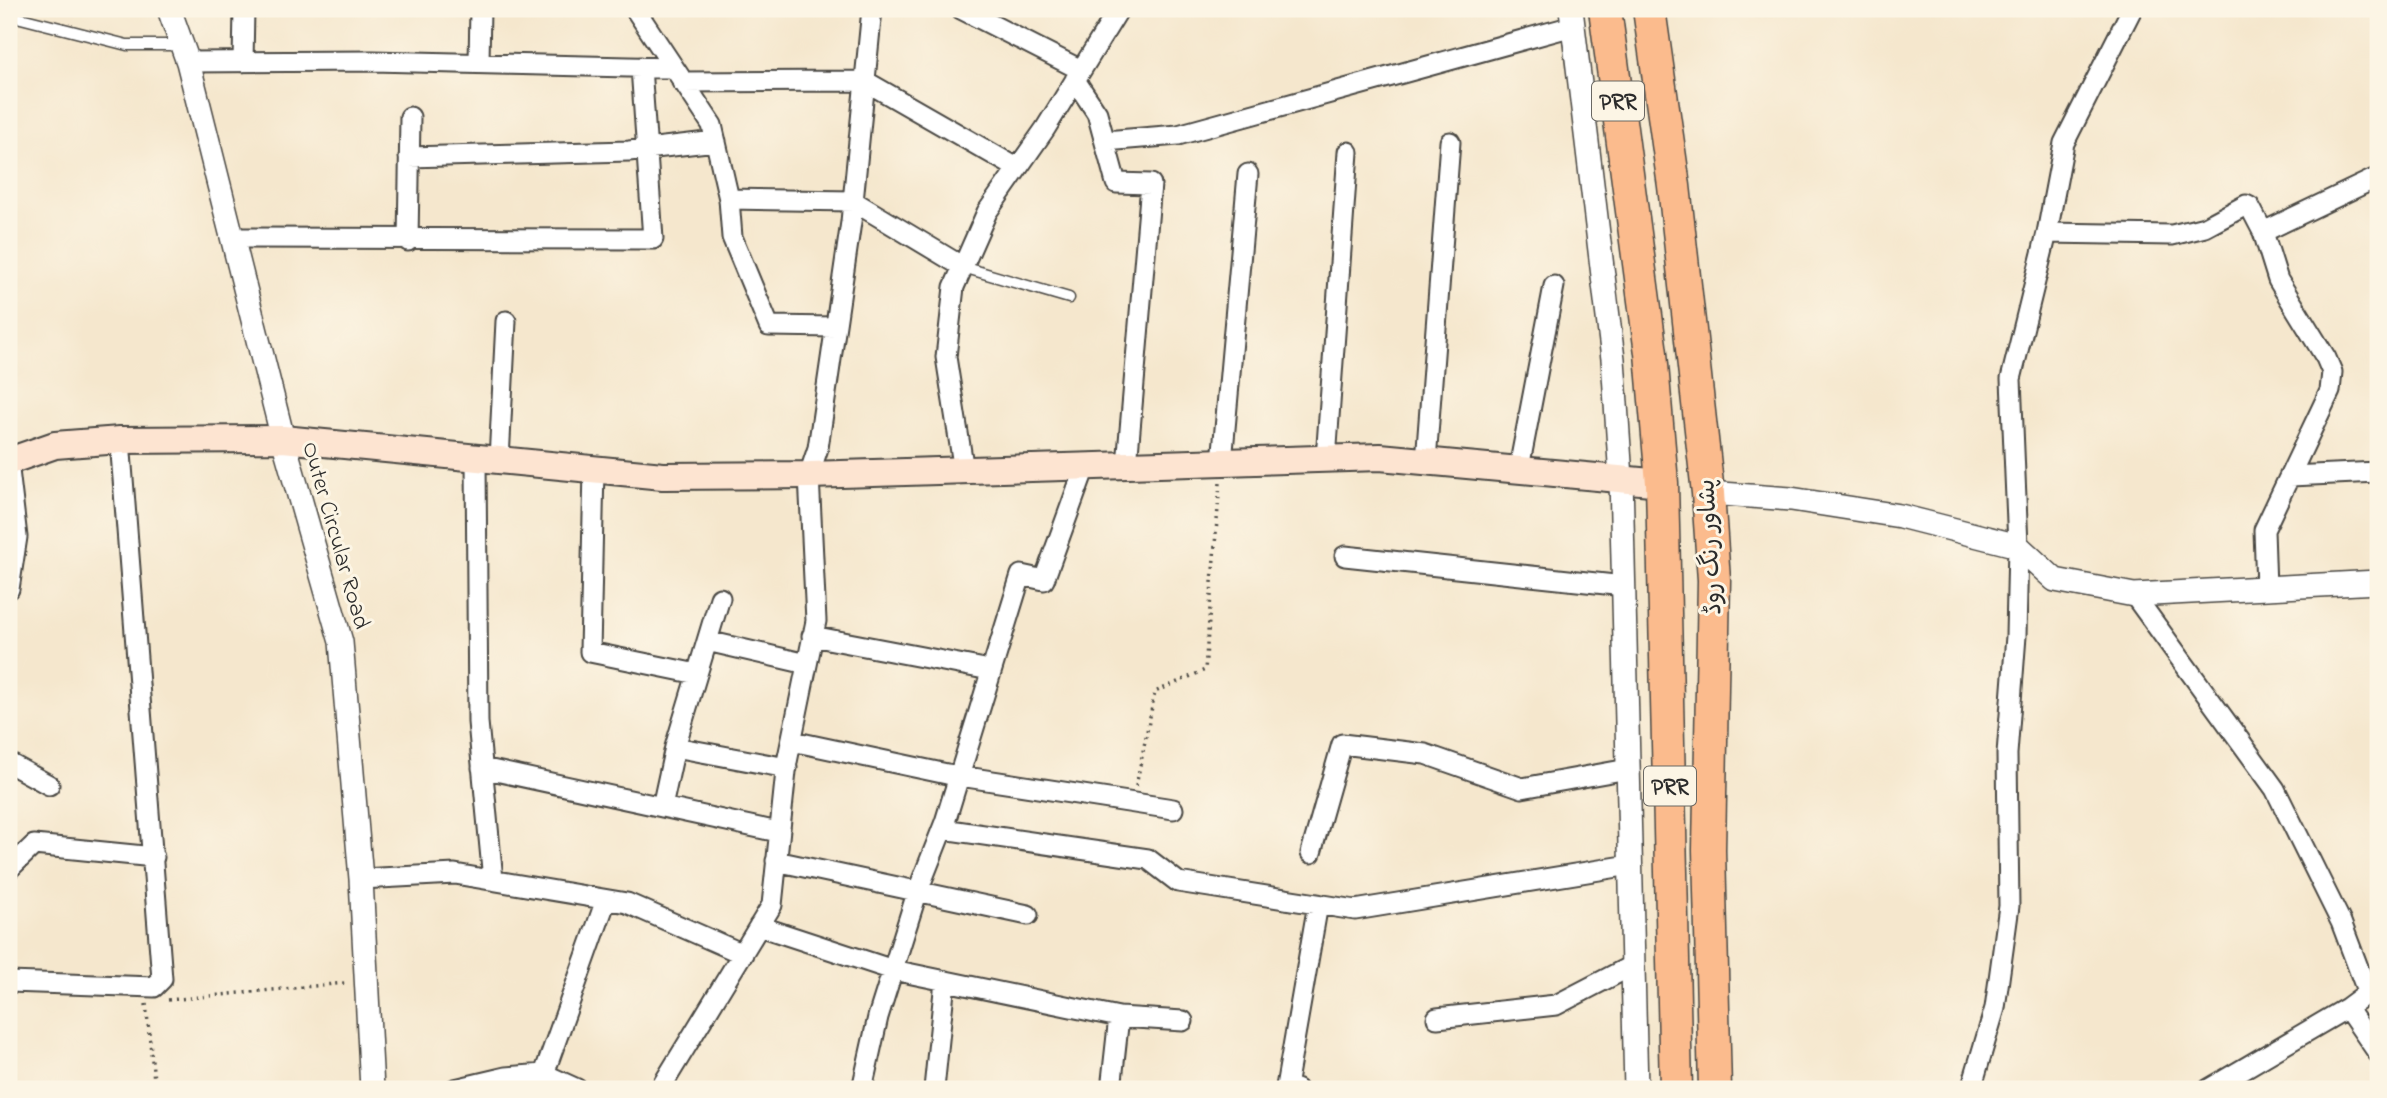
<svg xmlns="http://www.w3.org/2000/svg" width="2387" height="1098" font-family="'Indie Flower','Playpen Sans Arabic',sans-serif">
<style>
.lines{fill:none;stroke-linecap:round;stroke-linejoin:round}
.service-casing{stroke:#494743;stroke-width:13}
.minor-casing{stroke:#494743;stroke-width:23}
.tertiary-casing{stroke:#494743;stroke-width:26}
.secondary-casing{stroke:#494743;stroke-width:30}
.trunk-casing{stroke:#494743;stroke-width:35}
.path{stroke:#494743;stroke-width:3.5;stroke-dasharray:2 5;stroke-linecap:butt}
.service{stroke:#fff;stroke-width:10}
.minor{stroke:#fff;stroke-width:19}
.tertiary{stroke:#fff;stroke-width:23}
.secondary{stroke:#fde4d1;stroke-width:26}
.trunk{stroke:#fbbb8d;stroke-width:32}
.labels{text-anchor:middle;stroke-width:6;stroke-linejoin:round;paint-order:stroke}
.shield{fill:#fcf5e5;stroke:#6a6863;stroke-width:2}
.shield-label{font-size:23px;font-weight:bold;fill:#2b2b2b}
.street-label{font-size:24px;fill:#2b2b2b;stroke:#fcf5e5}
</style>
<rect width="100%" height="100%" fill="#fcf5e5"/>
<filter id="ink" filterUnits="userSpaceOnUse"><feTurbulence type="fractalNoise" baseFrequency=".0143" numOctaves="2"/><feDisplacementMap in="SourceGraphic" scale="14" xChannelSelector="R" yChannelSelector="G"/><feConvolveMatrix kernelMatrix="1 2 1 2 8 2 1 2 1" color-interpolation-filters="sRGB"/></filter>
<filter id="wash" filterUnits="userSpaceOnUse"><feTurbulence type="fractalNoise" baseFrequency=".00686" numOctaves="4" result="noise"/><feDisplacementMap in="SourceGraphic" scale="28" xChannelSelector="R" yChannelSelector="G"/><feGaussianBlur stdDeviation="1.57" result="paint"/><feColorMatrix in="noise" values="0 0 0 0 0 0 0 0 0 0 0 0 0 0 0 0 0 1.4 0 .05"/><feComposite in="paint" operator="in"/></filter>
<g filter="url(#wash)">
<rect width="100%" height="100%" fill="#f5e7cd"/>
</g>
<g filter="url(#ink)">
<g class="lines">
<!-- service casing -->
<g class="service-casing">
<path id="service" d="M 9,15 L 127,45 L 181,45
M 963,267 L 1069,298"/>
</g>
<!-- minor casing -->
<g class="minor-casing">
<path id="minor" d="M 635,9 L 712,125 L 729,199 L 732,237 L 769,326 L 835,327
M 961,9 L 1081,70
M 188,62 L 373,61 L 672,68
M 243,62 L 244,9
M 479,62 L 480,9
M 1075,80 L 1097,113 L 1116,183 L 1151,184 L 1127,465
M 682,82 L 865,81 L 1017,168
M 1105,141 L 1178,135 L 1573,26
M 409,157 L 629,151 L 716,141
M 729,199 L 853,201 L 963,267
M 2263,232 L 2378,177
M 2047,233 L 2172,235 L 2205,227 L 2246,205 L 2250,207 L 2263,232 L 2278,280 L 2326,358 L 2332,372 L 2330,391 L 2264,530 L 2266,588
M 233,238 L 653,239 L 641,67
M 408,241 L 410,117
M 1326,459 L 1348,152
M 476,460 L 478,722 L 493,880
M 499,460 L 506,321
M 1426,461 L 1450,142
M 1222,462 L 1248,174
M 1519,468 L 1554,286
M 594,469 L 590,652 L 697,674
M 9,470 L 17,537 L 9,589
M 964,471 L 946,357 L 954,287 L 987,212 L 1045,129 L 1119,9
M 2290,476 L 2378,472
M 1345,556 L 1624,586
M 2134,595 L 2275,789 L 2341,922 L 2367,991
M 812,636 L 990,670
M 707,641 L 807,664
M 792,741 L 947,774 L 1173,809
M 675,747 L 787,768
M 9,763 L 49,785
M 482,768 L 778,832
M 662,807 L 675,747 L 720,598
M 943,829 L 1148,859 L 1178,882 L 1355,910 L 1630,865
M 1311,853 L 1342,744 L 1425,754 L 1522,788 L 1628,769
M 776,861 L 1028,915
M 9,869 L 34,845 L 154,857
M 361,879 L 455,874 L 627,903 L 743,954
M 759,926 L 893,970 L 1119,1017 L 1183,1021
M 9,982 L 154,987 L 162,979 L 120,440
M 2347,1008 L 2378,1053
M 1437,1018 L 1556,1005 L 1633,965
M 544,1074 L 606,900
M 455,1089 L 506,1077 L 544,1074 L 577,1089
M 660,1089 L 772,905 L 787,762 L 816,621 L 809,475 L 818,448 L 851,222 L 872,9
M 862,1089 L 878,1017 L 917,893 L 945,822 L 1021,575 L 1044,580 L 1085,467
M 934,1089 L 945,981
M 1111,1089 L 1119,1017
M 1296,1089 L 1286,1087 L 1318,904
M 1971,1089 L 1995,1008 L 2009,906 L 2007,754 L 2016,636 L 2018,546 L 2011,379 L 2047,233 L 2064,143 L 2132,9
M 2209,1089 L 2347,1008 L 2378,985"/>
</g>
<!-- tertiary casing -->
<g class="tertiary-casing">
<path id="tertiary" d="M 169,9 L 188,62 L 283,439 L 341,642 L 361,879 L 372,1089
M 1571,9 L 1613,359 L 1621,478 L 1636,1089
M 1708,493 L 1791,499 L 1900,516 L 2018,546 L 2055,580 L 2134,595 L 2378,582"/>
</g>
<!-- secondary casing -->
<g class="secondary-casing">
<path id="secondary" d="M 9,461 L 55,445 L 120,440 L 283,439 L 663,476 L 809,475 L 1380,457 L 1662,483"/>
</g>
<!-- trunk casing -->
<g class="trunk-casing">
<path id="trunk" d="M 1605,9 L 1651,353 L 1662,483 L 1676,1089
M 1649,9 L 1674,186 L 1708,493 L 1714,580 L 1709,850 L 1715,1089"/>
</g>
<!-- path -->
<path class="path" d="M 1136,786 L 1155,692 L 1205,670 L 1220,483
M 168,1000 L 345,983
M 146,1004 L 155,1089"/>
<!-- service -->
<use href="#service" class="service"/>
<!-- minor -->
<use href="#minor" class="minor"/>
<!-- tertiary -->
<use href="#tertiary" class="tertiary"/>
<!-- secondary -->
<use href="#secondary" class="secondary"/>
<!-- trunk -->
<use href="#trunk" class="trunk"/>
</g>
</g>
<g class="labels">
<!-- shield labels -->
<g class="shield">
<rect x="1592" y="81.5" width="52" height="39" rx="5"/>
<rect x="1644" y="766.5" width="52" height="39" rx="5"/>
</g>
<g class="shield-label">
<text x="1618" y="109">PRR</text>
<text x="1670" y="794">PRR</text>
</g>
<!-- street labels -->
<g class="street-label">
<text transform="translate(337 535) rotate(74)" y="8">Outer Circular Road</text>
<text transform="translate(1709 547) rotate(-93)" y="8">پشاور رنگ روڈ</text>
</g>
</g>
<!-- margin -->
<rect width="2387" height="1098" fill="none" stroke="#fcf5e5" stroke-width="35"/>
</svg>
